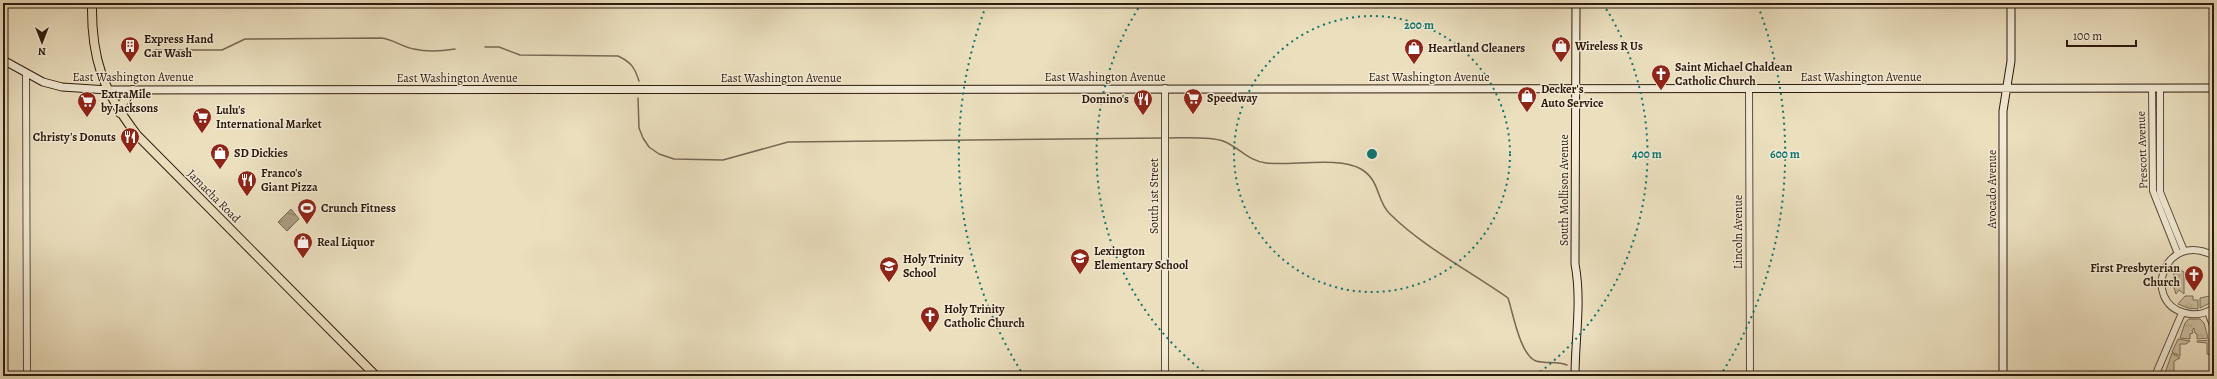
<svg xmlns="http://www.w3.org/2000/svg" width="2217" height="379" font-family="Alegreya,serif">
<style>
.grass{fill:url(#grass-tufts);stroke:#7c6c57}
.water{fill:url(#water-ripples);stroke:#796854}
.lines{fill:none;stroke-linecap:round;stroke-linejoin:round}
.stream{stroke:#796854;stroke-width:1.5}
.tertiary-casing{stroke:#5d4c3a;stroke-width:8}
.secondary-casing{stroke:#2e1b0e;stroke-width:9}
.primary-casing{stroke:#2e1b0e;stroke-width:10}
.tertiary{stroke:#f2ead5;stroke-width:6}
.secondary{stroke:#f2ead5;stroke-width:7}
.primary{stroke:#ebdfbe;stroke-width:8}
.ring{fill:none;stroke:#0f766e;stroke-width:2;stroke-dasharray:2 4}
.labels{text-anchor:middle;stroke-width:3;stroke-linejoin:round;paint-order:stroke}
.poi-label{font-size:12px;font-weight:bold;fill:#2e1b0e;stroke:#f2ead5;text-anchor:start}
.street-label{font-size:12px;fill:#2e1b0e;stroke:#f2ead5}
.centre{fill:#0f766e;stroke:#f2ead5;stroke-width:2}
.ring-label{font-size:12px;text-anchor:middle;font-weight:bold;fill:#0f766e;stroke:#f2ead5;stroke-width:3;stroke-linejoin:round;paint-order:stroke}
</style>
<defs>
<pattern id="grass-tufts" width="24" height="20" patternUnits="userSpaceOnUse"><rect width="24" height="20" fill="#cbbea0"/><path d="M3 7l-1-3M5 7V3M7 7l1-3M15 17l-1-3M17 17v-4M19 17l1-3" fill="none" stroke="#afa389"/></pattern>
<pattern id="water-ripples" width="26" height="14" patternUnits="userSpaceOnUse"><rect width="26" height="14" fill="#ab9c82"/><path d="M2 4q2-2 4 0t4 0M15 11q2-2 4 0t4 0" fill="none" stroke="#8c7e69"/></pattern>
</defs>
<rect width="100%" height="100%" fill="#ebdfbe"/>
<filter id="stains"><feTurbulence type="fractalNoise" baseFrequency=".005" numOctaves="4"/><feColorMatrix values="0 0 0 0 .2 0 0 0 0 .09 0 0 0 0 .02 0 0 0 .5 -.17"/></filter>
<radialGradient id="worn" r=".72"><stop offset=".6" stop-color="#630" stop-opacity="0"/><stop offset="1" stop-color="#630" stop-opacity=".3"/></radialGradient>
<!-- grass -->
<path class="grass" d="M 2180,270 L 2184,272 L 2184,294 L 2179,290 L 2176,294 L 2172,282 L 2174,273 Z
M 2214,295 L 2214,301 L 2200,308 L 2200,298 Z
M 2185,296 L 2193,296 L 2193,300 L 2198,300 L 2198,309 L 2188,308 L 2178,304 Z
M 2200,319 L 2204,323 L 2208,338 L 2197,339 L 2197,334 L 2195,333 L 2194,328 L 2192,330 L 2193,333 L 2190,334 L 2190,339 L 2180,338 L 2185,323 L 2189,319 Z
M 2178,339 L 2190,341 L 2186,344 L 2180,344 L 2180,356 L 2172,352 Z
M 2210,340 L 2214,348 L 2214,376 L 2212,376 L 2210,355 L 2207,354 L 2207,343 L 2197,342 L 2197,341 Z
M 2172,353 L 2180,358 L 2174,361 L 2174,375 L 2164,376 Z"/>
<!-- water -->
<path class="water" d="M 291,209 L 299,219 L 287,231 L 278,222 Z"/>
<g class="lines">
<!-- stream -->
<path class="stream" d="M 485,47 L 499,47 L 520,55 L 618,56 C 631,62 635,68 639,81
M 155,50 L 222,50 L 245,39 L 381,38 C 393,39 402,47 414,49 C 426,52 443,51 455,49
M 638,98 L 639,128 L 643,138 L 649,147 L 659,154 L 674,159 L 723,160 L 788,142 L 1162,138
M 1166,138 C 1182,138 1209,136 1223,141 C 1239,147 1248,161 1266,163 C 1291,166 1340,156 1361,169 C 1381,181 1376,201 1390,214 C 1422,246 1471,272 1508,298 C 1513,313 1520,355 1536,361 C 1546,364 1557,361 1567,365"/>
<!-- tertiary casing -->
<g class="tertiary-casing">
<path id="tertiary" d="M 26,73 L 27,376
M 1165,88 L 1165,376
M 1749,88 L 1750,376
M 2152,88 L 2153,191 L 2178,254
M 2160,88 L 2160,192 L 2184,251
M 2214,256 C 2164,229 2141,302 2185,313 C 2196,316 2205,314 2214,308
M 2208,312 L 2214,328
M 2155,376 L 2182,313"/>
</g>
<!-- secondary casing -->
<g class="secondary-casing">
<path id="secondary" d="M 3,60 L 43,82 L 62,87 L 108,90 L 2214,88
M 1575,376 C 1575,339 1582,301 1575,264 L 1576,3
M 2003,376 L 2003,111 L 2011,61 L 2011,3"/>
</g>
<!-- primary casing -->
<g class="primary-casing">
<path id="primary" d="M 92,3 C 91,59 103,91 137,135 L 376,376
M 120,113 L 122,104 L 133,90"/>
</g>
<!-- tertiary -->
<use href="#tertiary" class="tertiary"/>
<!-- secondary -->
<use href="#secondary" class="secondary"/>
<!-- primary -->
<use href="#primary" class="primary"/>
</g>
<!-- distance rings -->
<g class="ring">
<circle cx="1372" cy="154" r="138"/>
<path d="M1208 375A275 275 0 0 1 1141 4M1603 4A275 275 0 0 1 1536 375"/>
<path d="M1024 376A413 413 0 0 1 986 6M1758 6A413 413 0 0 1 1720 376"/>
</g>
<!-- icons -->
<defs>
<g id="building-pin" transform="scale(1)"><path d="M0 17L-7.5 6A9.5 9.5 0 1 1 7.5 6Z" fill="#8f2418" stroke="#f2ead5"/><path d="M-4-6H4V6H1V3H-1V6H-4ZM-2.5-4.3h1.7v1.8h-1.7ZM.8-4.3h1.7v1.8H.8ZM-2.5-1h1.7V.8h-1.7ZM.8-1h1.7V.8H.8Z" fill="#fff"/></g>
<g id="shop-pin" transform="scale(1)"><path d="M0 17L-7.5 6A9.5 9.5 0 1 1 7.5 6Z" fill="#8f2418" stroke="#f2ead5"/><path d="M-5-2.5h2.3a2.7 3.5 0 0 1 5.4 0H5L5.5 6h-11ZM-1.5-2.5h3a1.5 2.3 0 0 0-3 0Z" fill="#fff"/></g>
<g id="church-pin" transform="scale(1)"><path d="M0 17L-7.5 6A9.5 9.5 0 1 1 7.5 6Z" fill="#8f2418" stroke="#f2ead5"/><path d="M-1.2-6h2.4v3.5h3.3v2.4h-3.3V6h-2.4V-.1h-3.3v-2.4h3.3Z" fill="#fff"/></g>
<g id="supermarket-pin" transform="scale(1)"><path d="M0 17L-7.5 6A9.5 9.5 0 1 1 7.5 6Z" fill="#8f2418" stroke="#f2ead5"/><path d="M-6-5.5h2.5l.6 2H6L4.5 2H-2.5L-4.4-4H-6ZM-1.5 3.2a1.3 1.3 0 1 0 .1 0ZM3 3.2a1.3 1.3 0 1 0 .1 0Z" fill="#fff"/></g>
<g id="restaurant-pin" transform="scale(1)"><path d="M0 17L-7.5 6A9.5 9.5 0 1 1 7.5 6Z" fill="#8f2418" stroke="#f2ead5"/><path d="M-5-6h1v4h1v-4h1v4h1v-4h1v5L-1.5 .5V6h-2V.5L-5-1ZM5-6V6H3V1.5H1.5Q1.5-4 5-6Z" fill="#fff"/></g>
<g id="stadium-pin" transform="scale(1)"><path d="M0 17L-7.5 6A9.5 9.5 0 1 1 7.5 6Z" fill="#8f2418" stroke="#f2ead5"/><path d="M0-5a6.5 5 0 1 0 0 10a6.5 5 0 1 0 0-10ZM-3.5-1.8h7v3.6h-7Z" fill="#fff"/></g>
<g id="school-pin" transform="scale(1)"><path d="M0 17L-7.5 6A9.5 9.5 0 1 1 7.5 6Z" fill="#8f2418" stroke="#f2ead5"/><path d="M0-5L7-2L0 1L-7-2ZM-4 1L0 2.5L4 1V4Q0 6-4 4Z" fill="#fff"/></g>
</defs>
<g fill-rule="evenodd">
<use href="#building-pin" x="130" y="46"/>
<use href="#shop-pin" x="1561" y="46"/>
<use href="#shop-pin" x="1414" y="48"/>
<use href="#church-pin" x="1661" y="74"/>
<use href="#shop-pin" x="1527" y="96"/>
<use href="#supermarket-pin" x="1193" y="98"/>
<use href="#restaurant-pin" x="1143" y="99"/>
<use href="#supermarket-pin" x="87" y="101"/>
<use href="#supermarket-pin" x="202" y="117"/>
<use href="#restaurant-pin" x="130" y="137"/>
<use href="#shop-pin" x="220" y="153"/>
<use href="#restaurant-pin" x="247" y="180"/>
<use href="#stadium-pin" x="307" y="208"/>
<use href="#shop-pin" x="303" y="242"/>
<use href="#school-pin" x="1080" y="258"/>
<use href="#school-pin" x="889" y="266"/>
<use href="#church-pin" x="2194" y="275"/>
<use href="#church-pin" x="930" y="316"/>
</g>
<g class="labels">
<!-- poi labels -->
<g class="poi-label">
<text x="144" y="43">Express Hand<tspan x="144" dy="14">Car Wash</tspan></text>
<text x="1575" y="50">Wireless R Us</text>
<text x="1428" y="52">Heartland Cleaners</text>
<text x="1675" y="71">Saint Michael Chaldean<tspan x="1675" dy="14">Catholic Church</tspan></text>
<text x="1541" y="93">Decker's<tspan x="1541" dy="14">Auto Service</tspan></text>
<text x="101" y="98">ExtraMile<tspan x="101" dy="14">by Jacksons</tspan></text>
<text x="1207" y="102">Speedway</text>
<text x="1129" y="103" text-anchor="end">Domino's</text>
<text x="216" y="114">Lulu's<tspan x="216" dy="14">International Market</tspan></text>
<text x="116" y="141" text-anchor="end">Christy's Donuts</text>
<text x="234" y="157">SD Dickies</text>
<text x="261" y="177">Franco's<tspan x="261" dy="14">Giant Pizza</tspan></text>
<text x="321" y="212">Crunch Fitness</text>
<text x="317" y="246">Real Liquor</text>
<text x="1094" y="255">Lexington<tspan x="1094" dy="14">Elementary School</tspan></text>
<text x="903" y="263">Holy Trinity<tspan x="903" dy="14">School</tspan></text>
<text x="2180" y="272" text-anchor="end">First Presbyterian<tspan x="2180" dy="14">Church</tspan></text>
<text x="944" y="313">Holy Trinity<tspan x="944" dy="14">Catholic Church</tspan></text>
</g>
<!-- street labels -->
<g class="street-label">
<text x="133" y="81">East Washington Avenue</text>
<text x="1105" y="81">East Washington Avenue</text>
<text x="1429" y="81">East Washington Avenue</text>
<text x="1861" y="81">East Washington Avenue</text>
<text x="457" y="82">East Washington Avenue</text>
<text x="781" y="82">East Washington Avenue</text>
<text transform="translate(2142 150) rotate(-92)" y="4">Prescott Avenue</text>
<text transform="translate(1992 189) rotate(-90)" y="4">Avocado Avenue</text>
<text transform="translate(1564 190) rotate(-90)" y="4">South Mollison Avenue</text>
<text transform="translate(214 196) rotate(45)" y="4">Jamacha Road</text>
<text transform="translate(1154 196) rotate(-90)" y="4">South 1st Street</text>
<text transform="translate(1738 232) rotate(-90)" y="4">Lincoln Avenue</text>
</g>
</g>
<circle cx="1372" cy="154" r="6" class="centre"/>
<g class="ring-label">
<text x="1419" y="29">200 m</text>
<text x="1647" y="158">400 m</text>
<text x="1785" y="158">600 m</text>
</g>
<!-- margin -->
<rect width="2217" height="379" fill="none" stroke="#ebdfbe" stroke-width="16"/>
<rect x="4" y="4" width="2209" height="371" fill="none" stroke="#2e1b0e" stroke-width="2"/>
<rect x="8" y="8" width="2201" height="363" fill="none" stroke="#2e1b0e"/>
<!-- north arrow -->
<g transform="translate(42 42) rotate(180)" stroke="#f2ead5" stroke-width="3" paint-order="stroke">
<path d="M0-3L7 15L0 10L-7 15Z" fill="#2e1b0e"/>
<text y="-6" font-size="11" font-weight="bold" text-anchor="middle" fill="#2e1b0e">N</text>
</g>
<!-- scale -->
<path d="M2067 40v6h69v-6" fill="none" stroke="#2e1b0e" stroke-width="2"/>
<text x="2073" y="40" font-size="12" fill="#2e1b0e" stroke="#f2ead5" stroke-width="3" paint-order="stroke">100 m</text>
<rect width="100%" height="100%" filter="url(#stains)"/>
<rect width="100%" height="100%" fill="url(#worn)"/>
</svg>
